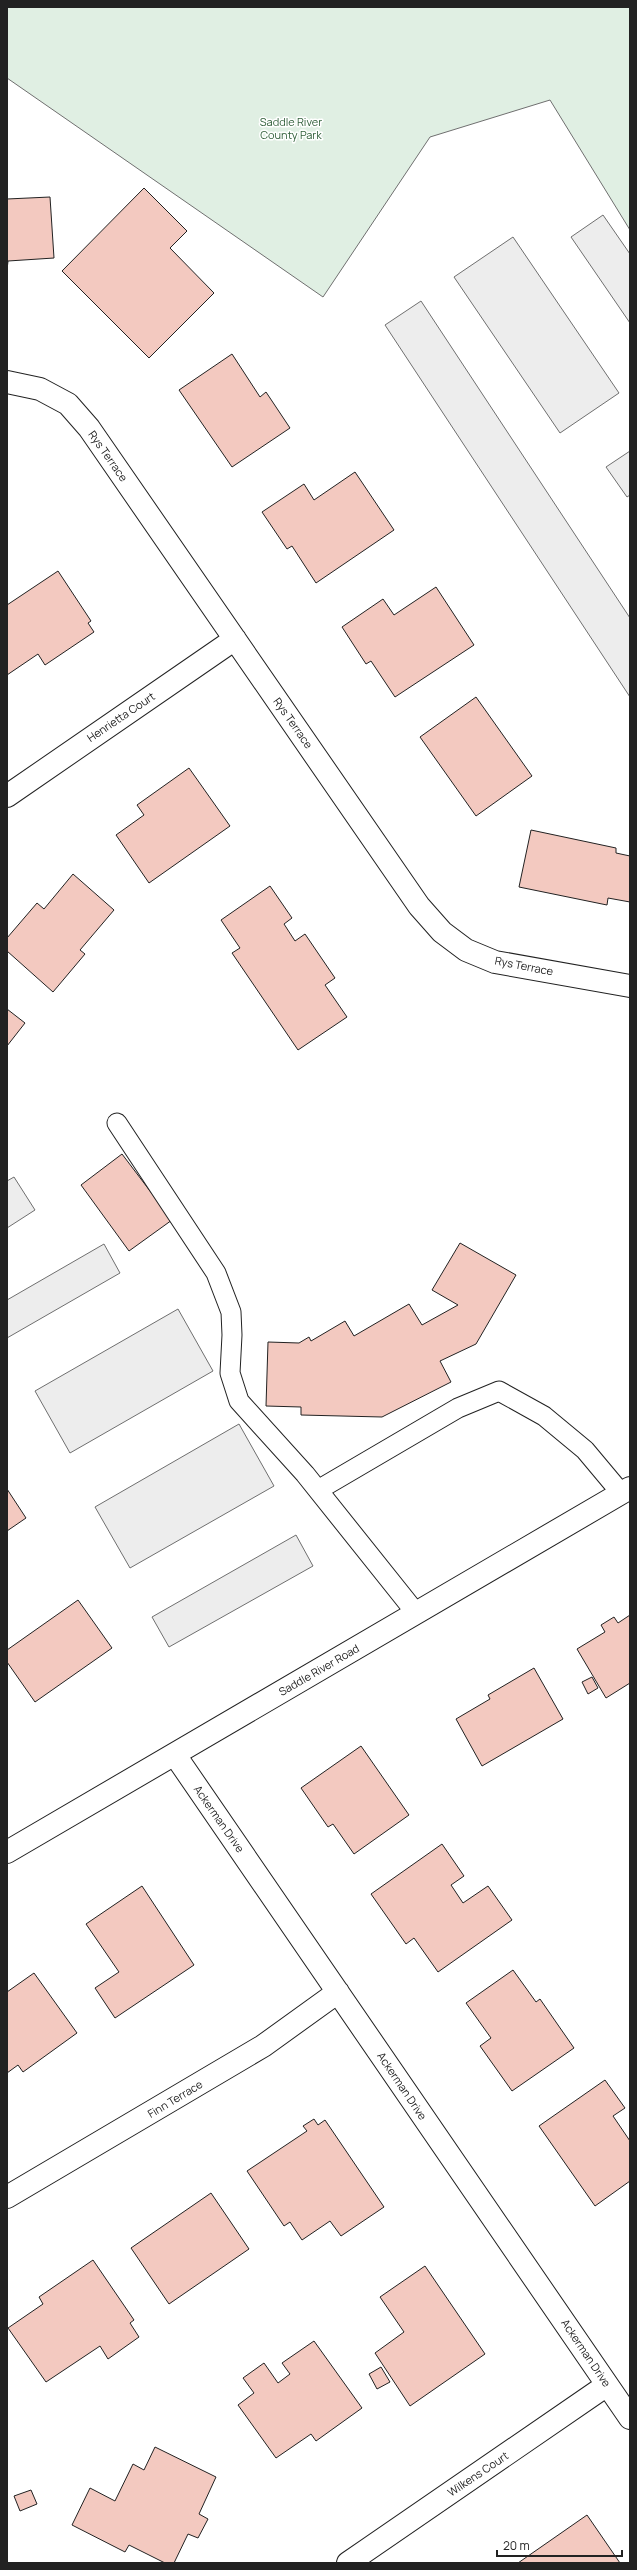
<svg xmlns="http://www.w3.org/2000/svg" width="637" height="2570" font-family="Manrope,sans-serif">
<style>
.green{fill:#e0efe3;stroke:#6f6f6f}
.parking{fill:#ededed;stroke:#6f6f6f}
.building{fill:#f3c9c0;stroke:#222}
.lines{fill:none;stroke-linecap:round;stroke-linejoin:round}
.lane-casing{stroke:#222;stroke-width:21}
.street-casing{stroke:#222;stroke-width:24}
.secondary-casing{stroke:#222;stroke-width:24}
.lane{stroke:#fff;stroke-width:19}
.street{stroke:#fff;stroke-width:22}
.secondary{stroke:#fff;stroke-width:22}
.labels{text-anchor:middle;stroke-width:3;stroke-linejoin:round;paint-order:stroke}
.park-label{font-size:11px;fill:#2f5e38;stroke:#fff}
.street-label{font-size:11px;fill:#222;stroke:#fff}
</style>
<rect width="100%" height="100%" fill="#fff"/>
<!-- green -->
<path class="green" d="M 7,7 L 630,7 L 630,230 L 550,100 L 430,137 L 323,297 L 7,78 Z"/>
<!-- parking -->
<path class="parking" d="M 603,215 L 630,254 L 630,323 L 571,237 Z
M 513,237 L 619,393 L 560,433 L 454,277 Z
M 421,301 L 630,618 L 630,697 L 385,325 Z
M 630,451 L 630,495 L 627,497 L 606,467 Z
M 14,1177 L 35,1210 L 7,1228 L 7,1181 Z
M 104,1244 L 120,1273 L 7,1338 L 7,1300 Z
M 178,1309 L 213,1371 L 70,1453 L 35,1391 Z
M 239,1424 L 274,1486 L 130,1568 L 95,1507 Z
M 296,1535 L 313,1566 L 169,1647 L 152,1617 Z"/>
<!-- building -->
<path class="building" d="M 144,188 L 187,231 L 170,248 L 214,293 L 149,358 L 62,271 Z
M 50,197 L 54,258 L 8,261 L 7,270 L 7,199 Z
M 232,354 L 260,397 L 266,392 L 290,428 L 232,467 L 179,390 Z
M 355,472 L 394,530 L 316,583 L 292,546 L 287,549 L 262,512 L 304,484 L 314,500 Z
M 58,571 L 91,621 L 88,623 L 94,632 L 45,665 L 38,654 L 7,675 L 7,605 Z
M 436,587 L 474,645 L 395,697 L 371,661 L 366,664 L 342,627 L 383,599 L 394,615 Z
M 476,697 L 532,776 L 476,816 L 420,737 Z
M 189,768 L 230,826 L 149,883 L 116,835 L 144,815 L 137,805 Z
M 531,830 L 616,848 L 616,853 L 630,856 L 630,902 L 608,898 L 607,905 L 519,887 Z
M 73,874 L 114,910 L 80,950 L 85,954 L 53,992 L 7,951 L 7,938 L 37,903 L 44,909 Z
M 270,886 L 292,918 L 284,924 L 295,941 L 305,934 L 335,978 L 325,985 L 347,1017 L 298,1050 L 232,953 L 240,948 L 221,920 Z
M 7,1009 L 25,1023 L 7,1046 Z
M 122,1154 L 172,1220 L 129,1251 L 81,1185 Z
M 460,1243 L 516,1275 L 476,1344 L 440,1361 L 451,1382 L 382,1417 L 301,1415 L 301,1407 L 266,1406 L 268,1342 L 299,1343 L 309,1337 L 311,1341 L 345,1321 L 354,1336 L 409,1304 L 422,1325 L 458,1305 L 432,1290 Z
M 7,1489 L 26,1518 L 7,1531 Z
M 78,1600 L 112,1648 L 35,1702 L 7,1662 L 7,1650 Z
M 630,1615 L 630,1683 L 606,1698 L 577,1649 L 605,1632 L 601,1625 L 614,1617 L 618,1623 Z
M 534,1668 L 563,1719 L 482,1766 L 456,1719 L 490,1699 L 488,1695 Z
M 592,1677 L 598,1688 L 588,1694 L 582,1682 Z
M 361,1746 L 409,1815 L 354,1854 L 333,1824 L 328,1827 L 301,1788 Z
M 442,1844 L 464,1876 L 451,1885 L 463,1903 L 488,1886 L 512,1920 L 438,1972 L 414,1938 L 406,1944 L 371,1894 Z
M 142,1886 L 194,1965 L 115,2018 L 95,1988 L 119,1972 L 86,1924 Z
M 513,1970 L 536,2002 L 540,1999 L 574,2048 L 512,2091 L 480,2046 L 491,2038 L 466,2003 Z
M 34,1973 L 77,2033 L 23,2072 L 18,2065 L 7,2073 L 7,1992 Z
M 605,2080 L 625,2108 L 613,2116 L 630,2141 L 630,2181 L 595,2206 L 539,2126 Z
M 314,2119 L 318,2125 L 325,2120 L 384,2207 L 341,2236 L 330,2221 L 302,2240 L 290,2222 L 284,2226 L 247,2171 L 307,2131 L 303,2126 Z
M 211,2193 L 249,2249 L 169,2304 L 131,2248 Z
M 93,2260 L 134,2320 L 130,2323 L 139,2337 L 108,2359 L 100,2346 L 46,2382 L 8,2328 L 43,2304 L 39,2297 Z
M 425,2266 L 485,2354 L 410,2406 L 375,2353 L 404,2332 L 380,2297 Z
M 314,2341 L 362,2408 L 316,2441 L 311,2434 L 276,2458 L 238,2405 L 254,2393 L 243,2378 L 264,2363 L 278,2383 L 290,2374 L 282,2363 Z
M 381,2367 L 390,2382 L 377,2389 L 369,2374 Z
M 155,2447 L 216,2477 L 199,2514 L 208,2519 L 198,2538 L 188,2534 L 174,2563 L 165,2563 L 129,2545 L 125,2552 L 72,2525 L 90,2488 L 115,2501 L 133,2464 L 144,2470 Z
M 31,2490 L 37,2504 L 20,2511 L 14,2496 Z
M 587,2515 L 620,2563 L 518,2563 Z"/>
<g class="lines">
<!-- lane casing -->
<g class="lane-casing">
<path id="lane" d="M 117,1123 L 216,1273 L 231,1312 L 232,1335 L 230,1373 L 239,1401 L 305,1474 L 416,1613
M 318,1490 L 458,1408 L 499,1391 L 544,1416 L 585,1450 L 621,1493"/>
</g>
<!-- street casing -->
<g class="street-casing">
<path id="street" d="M 7,382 L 40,389 L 68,404 L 89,428 L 419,906 L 442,932 L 466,950 L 495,962 L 630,986
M 7,796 L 235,639
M 175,1755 L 630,2418
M 7,2197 L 263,2046 L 338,1992
M 348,2563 L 607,2385"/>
</g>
<!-- secondary casing -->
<g class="secondary-casing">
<path id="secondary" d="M 7,1852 L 630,1488"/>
</g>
<!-- lane -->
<use href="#lane" class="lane"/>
<!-- street -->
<use href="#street" class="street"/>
<!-- secondary -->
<use href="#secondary" class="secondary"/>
</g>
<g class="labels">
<!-- park labels -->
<g class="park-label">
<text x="291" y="126">Saddle River<tspan x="291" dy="13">County Park</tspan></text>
</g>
<!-- street labels -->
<g class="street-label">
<text transform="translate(108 456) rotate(55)" y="4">Rys Terrace</text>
<text transform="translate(121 717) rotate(-34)" y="4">Henrietta Court</text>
<text transform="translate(293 723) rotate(55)" y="4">Rys Terrace</text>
<text transform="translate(524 966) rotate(11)" y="4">Rys Terrace</text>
<text transform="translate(319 1670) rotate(-30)" y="4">Saddle River Road</text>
<text transform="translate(219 1819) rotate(55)" y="4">Ackerman Drive</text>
<text transform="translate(402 2086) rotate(56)" y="4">Ackerman Drive</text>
<text transform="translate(175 2099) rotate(-31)" y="4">Finn Terrace</text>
<text transform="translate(586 2353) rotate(56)" y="4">Ackerman Drive</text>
<text transform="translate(478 2474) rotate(-34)" y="4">Wilkens Court</text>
</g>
</g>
<!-- border -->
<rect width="637" height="2570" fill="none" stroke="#222222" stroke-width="16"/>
<!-- scale -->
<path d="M497 2550v6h125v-6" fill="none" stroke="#222222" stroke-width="2"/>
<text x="503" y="2550" font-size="12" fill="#222222" stroke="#ffffff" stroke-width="3" paint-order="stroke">20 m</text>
</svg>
